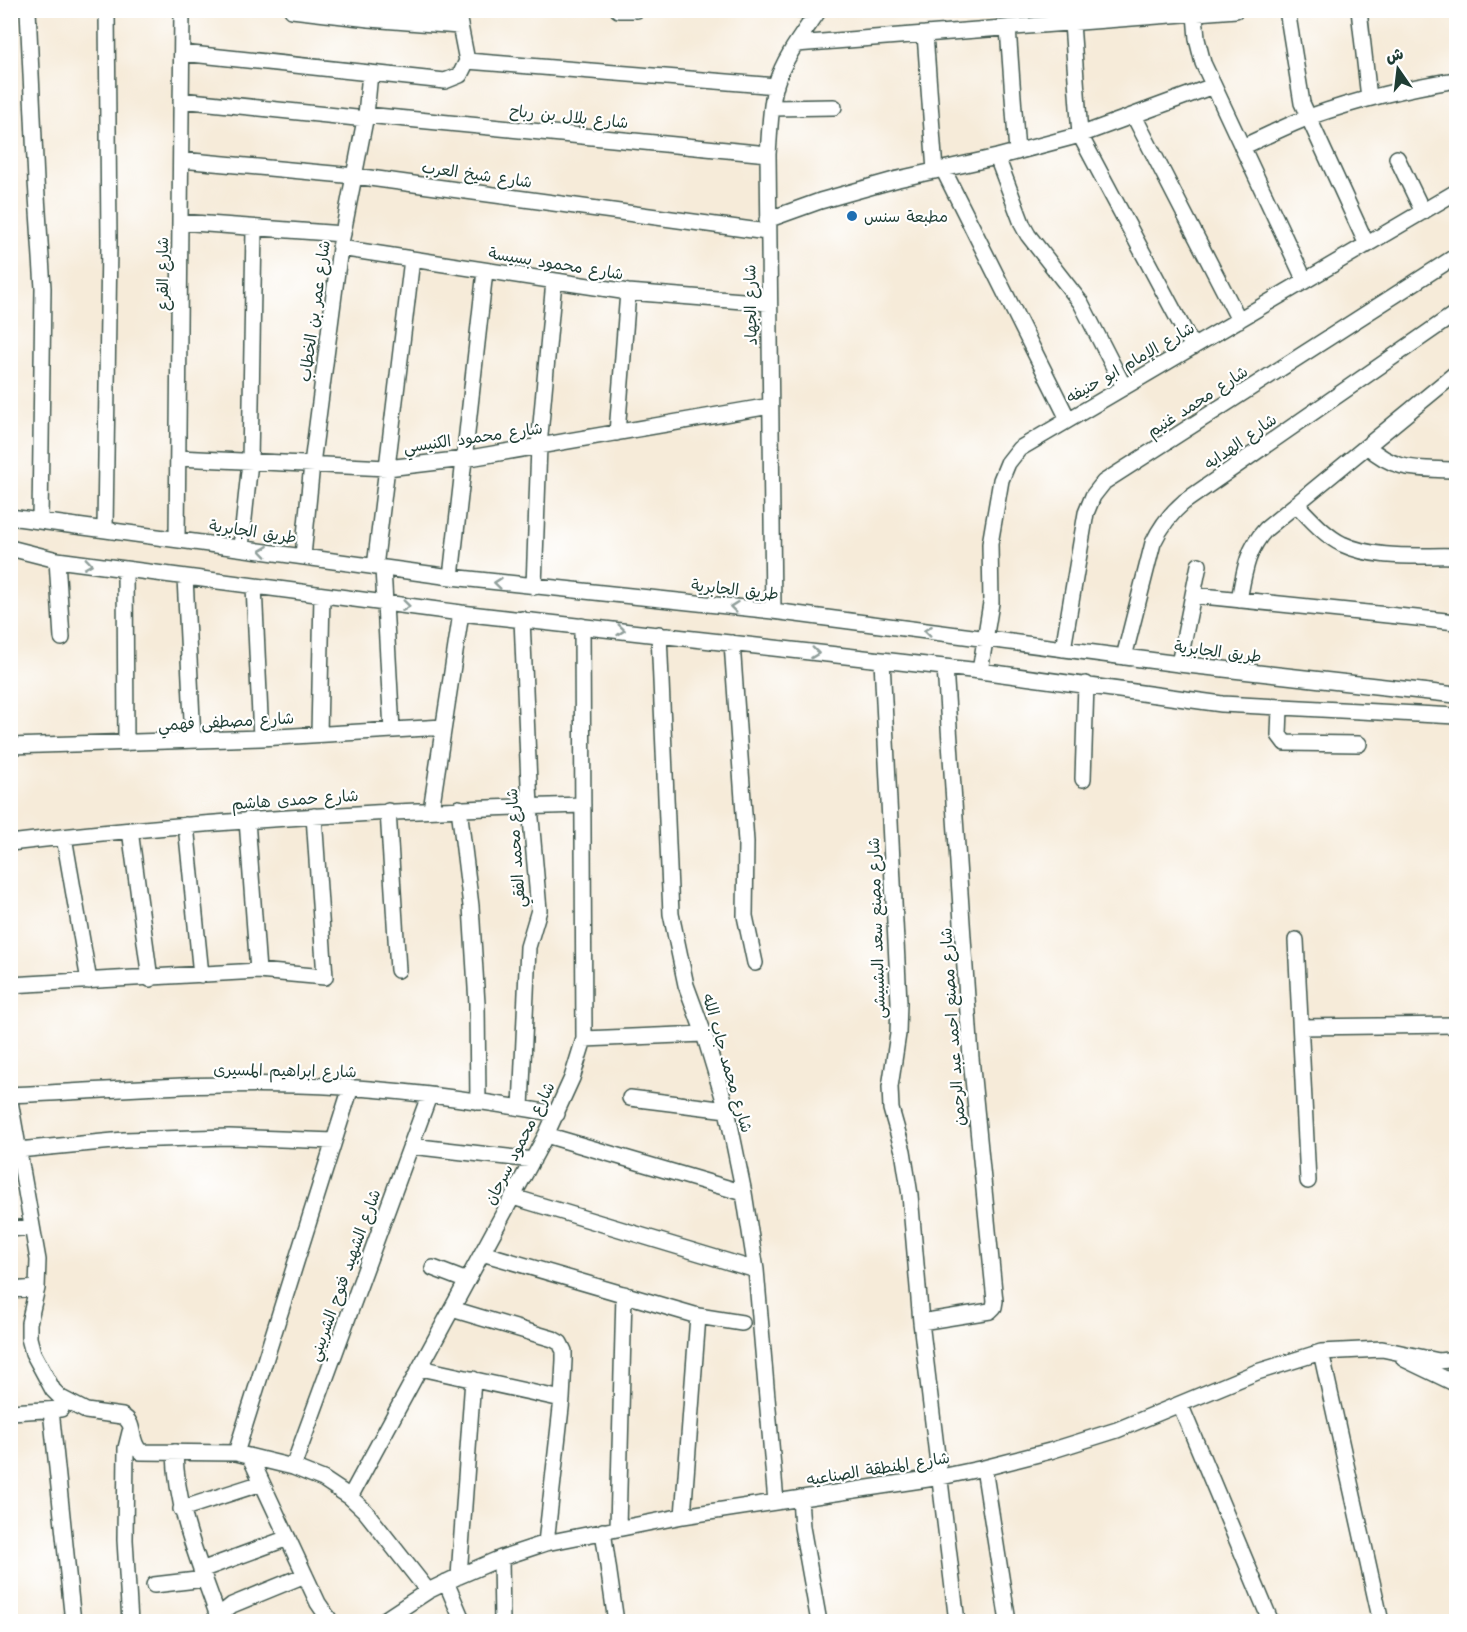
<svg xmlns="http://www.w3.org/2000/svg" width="1467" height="1632" font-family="Kalam,'Playpen Sans Arabic',sans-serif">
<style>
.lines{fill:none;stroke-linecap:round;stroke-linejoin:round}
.minor-casing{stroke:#3f574d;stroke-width:18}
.minor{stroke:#fff;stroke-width:15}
.oneway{stroke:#8f9e9a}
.poi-dot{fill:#1f6fb2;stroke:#fff;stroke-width:2}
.labels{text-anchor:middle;stroke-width:4.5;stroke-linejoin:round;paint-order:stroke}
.street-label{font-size:16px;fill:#1f3d34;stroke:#fff}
.poi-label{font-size:16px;fill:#1f3d34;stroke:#fff;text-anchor:start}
</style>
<rect width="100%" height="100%" fill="#fff"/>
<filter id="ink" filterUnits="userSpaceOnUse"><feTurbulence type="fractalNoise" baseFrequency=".0167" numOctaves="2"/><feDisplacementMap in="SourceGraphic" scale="12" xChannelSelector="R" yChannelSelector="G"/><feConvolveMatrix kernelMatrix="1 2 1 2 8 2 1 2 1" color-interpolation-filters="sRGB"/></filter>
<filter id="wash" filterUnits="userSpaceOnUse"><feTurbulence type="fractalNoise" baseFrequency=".008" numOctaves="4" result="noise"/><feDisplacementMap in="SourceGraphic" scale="24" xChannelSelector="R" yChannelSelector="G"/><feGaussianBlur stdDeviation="1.35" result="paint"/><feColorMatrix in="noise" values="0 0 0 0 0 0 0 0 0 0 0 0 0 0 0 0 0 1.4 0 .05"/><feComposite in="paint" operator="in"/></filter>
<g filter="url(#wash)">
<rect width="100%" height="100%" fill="#f6ebd9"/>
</g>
<g filter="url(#ink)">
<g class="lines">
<!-- minor casing -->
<g class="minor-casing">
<path id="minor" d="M 28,10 L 36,181 L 43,288 L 40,521
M 292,10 L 369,19 L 459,26
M 457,10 L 467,61
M 618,10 L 637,10
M 797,10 L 818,12
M 1287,10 L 1302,103 L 1367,245
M 1359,10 L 1369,98
M 1195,14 L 1197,39 L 1203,63 L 1305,281
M 1072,23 L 1080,135 L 1193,347
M 1008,28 L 1017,152
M 925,34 L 935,171
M 796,44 L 1236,10
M 182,53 L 445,81 L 460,75 L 467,61
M 467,61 L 776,86
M 181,100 L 366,119
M 773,108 L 834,107
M 366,115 L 768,154
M 1134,116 L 1239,320
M 1242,147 C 1264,137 1286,126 1309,117 C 1357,100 1406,88 1456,80
M 997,157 L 1023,226 L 1028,235 L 1081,303 L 1124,387
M 1397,158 L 1423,212
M 181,160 L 355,176 L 767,232
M 943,169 L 1068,419
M 767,220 L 820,201 L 898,179 L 997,157 L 1080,135 L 1213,86
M 180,222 L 343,234
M 340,248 L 628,292 L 768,303
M 617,433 L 628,292
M 1367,446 C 1397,473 1419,468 1456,470
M 178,458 L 387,468 L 464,459 L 770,406
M 1296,504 C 1310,518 1324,535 1342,544 C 1376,560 1420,555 1456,556
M 10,517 L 451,577 L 773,611 L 1179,664 L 1456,695
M 105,529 L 109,242 L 107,10
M 177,538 L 182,10
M 241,547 L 250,462 L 254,229
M 10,548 L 57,560 L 461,613 L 980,671 L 1222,704 L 1456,716
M 303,556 L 312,464 L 340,248 L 366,115 L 370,73
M 57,560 L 62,638
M 375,567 L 412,259
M 383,568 L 392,730
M 125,569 L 126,743
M 185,577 L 193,740
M 451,577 L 485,271
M 254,586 L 261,738
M 534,587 L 539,446 L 554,281
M 1193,595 L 1456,622
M 1239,600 C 1244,573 1247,549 1266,529 L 1456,373
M 773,611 L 768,154 C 770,131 770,105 776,84 C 785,56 803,34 819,10
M 659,634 L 671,914 L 686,985 L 704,1034 L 727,1110 L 744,1193 L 756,1270 L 776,1502
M 732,643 L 746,842 L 745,916 L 755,963
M 1063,649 L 1086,513 L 1093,496 L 1104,482 L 1456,256
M 1124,657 L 1153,543 C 1161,526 1170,514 1184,502 L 1456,313
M 882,661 L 899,1002 L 898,1034 L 890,1087 L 891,1109 L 903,1151 L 910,1195 L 921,1322 L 957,1622
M 1179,664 L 1199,565
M 980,671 L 991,603 L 990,544 L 1001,480 L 1008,463 L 1019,449 L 1456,192
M 1280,708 L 1279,735 L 1285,743 L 1359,744
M 319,734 L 322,595
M 10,746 L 261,738 L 443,727
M 1083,779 L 1086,684
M 459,808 L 471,906 L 477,1004 L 478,1102
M 431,810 L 461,613
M 388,811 L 398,970
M 247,820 L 258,971
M 186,825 L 201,975
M 130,830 L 150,979
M 64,837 L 89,981
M 10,843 C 201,820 392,810 583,805
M 1296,940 L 1308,1181
M 10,985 L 258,971 L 325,977 L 314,816
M 1301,1027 L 1456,1025
M 584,1039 L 704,1034
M 10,1095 C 106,1091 202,1082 298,1085 C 384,1087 472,1099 557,1114
M 630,1098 L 727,1110
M 10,1101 L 38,1260 L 37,1288 L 29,1323 L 29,1338 L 33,1353 L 53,1390 L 61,1398 L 86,1411 L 122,1416 C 137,1423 128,1442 141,1452 L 236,1453 L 293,1467 L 323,1479 L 350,1497 L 365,1511 L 428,1591
M 521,1108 L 528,947 L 539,910 L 530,807 L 522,619
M 546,1135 L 744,1193
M 411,1146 L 533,1160
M 18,1150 L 124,1140 L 229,1137 L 334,1141
M 513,1197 L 756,1270
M 10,1229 L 31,1227
M 482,1253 L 698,1316 L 742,1323
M 433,1268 L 467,1281
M 10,1290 L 37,1288
M 452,1309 L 553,1339 L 560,1343 L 564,1351 L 564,1360 L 562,1399 L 546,1543
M 921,1322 L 990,1311 L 994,1307 L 995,1301 L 971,1058 L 945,667
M 1321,1352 L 1381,1622
M 1404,1359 L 1456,1384
M 420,1368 L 562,1399
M 1180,1404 L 1271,1622
M 51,1410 L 73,1622
M 10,1412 L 61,1409
M 130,1432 L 126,1448 L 125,1540 L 130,1622
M 175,1452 C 176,1511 200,1564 219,1619
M 236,1453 L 351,1087
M 250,1457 L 318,1603 L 331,1622
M 293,1467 L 429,1096
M 984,1468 L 1008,1622
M 350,1497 L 546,1135 L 572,1078 L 584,1039 L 582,626
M 800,1498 L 802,1527 L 819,1622
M 181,1509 L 262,1483
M 683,1516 L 698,1316
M 618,1527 L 624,1294
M 603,1531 L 616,1622
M 501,1558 L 502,1622
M 201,1570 L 288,1538
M 459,1576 L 473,1379
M 446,1582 L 463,1622
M 154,1585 L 205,1579
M 218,1622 L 222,1613 L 232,1605 L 305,1575
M 381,1622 L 428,1591 L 459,1576 L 501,1558 L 546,1543 L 683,1516 L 941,1477 L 984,1468 L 1050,1451 L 1117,1430 L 1257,1372 L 1321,1352 L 1382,1349 L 1439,1361 L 1456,1359"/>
</g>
<!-- minor -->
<use href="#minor" class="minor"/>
</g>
<!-- one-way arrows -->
<defs><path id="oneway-chevron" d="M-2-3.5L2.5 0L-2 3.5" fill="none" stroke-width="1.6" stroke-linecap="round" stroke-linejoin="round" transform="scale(1.5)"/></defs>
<g class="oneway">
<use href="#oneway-chevron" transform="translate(264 551) rotate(-172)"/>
<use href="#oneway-chevron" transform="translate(88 564) rotate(8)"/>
<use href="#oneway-chevron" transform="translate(498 583) rotate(-174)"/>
<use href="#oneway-chevron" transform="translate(406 606) rotate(7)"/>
<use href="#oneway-chevron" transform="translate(734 607) rotate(-174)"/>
<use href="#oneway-chevron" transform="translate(621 630) rotate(6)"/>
<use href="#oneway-chevron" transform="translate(928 631) rotate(-173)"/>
<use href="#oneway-chevron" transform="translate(815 653) rotate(7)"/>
</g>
</g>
<!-- markers -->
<circle class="poi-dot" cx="852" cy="216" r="6"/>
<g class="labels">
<!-- street labels -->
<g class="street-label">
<text transform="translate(569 116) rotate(6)" y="6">شارع بلال بن رباح</text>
<text transform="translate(477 174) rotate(8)" y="6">شارع شيخ العرب</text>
<text transform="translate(556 263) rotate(9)" y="6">شارع محمود بسيسة</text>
<text transform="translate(162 274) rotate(-90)" y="6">شارع القرع</text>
<text transform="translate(750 305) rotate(-91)" y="6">شارع الجهاد</text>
<text transform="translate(314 311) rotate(-82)" y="6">شارع عمر بن الخطاب</text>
<text transform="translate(1130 362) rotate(-30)" y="6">شارع الإمام ابو حنيفه</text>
<text transform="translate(1197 401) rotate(-33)" y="6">شارع محمد غنيم</text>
<text transform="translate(473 437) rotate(-8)" y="6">شارع محمود الكنيسي</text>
<text transform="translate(1240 441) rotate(-35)" y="6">شارع الهدايه</text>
<text transform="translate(253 531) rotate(8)" y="6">طريق الجابرية</text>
<text transform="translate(735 589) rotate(6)" y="6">طريق الجابرية</text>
<text transform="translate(1218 651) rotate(7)" y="6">طريق الجابرية</text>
<text transform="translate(226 721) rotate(-3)" y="6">شارع مصطفى فهمي</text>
<text transform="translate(295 799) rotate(-4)" y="6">شارع حمدى هاشم</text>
<text transform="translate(515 848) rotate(-94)" y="6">شارع محمد الفقي</text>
<text transform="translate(876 928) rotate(-92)" y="6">شارع مصنع سعد البشبيشى</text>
<text transform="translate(952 1027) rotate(-94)" y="6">شارع مصنع احمد عبد الرحمن</text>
<text transform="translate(728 1063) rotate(74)" y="6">شارع محمد جاب الله</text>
<text transform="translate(285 1070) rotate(1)" y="6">شارع ابراهيم المسيرى</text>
<text transform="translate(519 1143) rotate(-63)" y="6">شارع محمود سرحان</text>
<text transform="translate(344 1275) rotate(-70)" y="6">شارع الشهيد فتوح الشربيني</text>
<text transform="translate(878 1468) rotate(-9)" y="6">شارع المنطقة الصناعيه</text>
</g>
<!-- poi labels -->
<g class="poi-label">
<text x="864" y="222">مطبعة سنس</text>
</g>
</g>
<!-- margin -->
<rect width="1467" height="1632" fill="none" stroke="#fff" stroke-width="36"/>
<!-- north arrow -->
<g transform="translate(1398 69) rotate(346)" stroke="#ffffff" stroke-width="4.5" paint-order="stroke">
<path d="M0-4.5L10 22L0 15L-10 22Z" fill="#1f3d34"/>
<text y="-9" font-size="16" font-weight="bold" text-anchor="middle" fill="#1f3d34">ش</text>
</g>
</svg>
